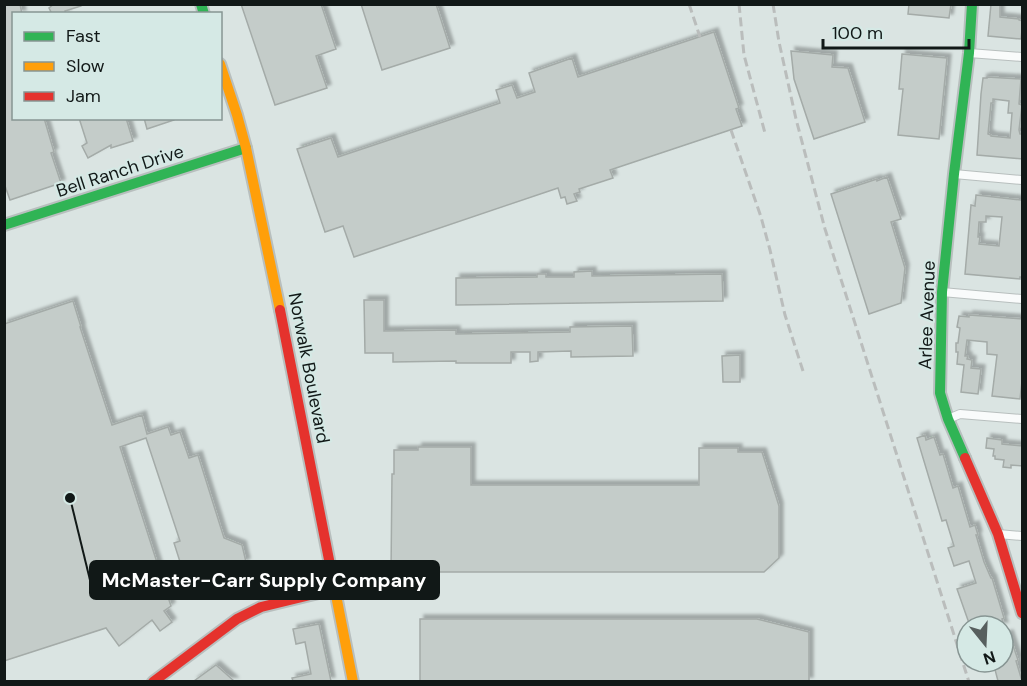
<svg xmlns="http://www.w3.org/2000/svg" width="1027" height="686" font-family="'DM Sans',sans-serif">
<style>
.building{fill:#c4ccc9;stroke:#a4aba8;stroke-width:1.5;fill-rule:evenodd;filter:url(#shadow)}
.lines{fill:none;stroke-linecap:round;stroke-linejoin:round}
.street-casing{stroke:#b8bfbe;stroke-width:10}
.fast-casing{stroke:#b8bfbe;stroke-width:14}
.slow-casing{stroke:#b8bfbe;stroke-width:14}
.jam-casing{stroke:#b8bfbe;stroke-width:14}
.street{stroke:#f9fbfb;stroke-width:8}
.fast{stroke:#30b455;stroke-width:10}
.slow{stroke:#ff9f0a;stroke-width:10}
.jam{stroke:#e5322d;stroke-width:10}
.rail{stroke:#babdbc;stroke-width:3;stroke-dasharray:9 4.5;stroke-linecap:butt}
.labels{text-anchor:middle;stroke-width:4.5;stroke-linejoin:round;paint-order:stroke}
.street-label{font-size:18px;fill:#111817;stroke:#d5e9e5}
.leader{fill:none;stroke:#111817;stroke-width:2}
.callout-dot{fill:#111817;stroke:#d5e9e5;stroke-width:2}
.callout{fill:#111817;stroke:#111817;stroke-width:2}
.callout-label{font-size:20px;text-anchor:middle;font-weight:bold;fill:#fff}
</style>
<defs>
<filter id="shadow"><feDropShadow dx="4" dy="-4" stdDeviation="1.5" flood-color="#0004"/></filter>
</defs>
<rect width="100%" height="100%" fill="#dae4e2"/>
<!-- building -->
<path class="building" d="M 4,4 L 20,4 L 22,14 L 14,14 L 14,118 L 44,118 L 54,152 L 51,153 L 61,183 L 10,200 L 4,183 Z
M 54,4 L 81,4 L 81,6 L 65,11 L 66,14 L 52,14 L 49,8 Z
M 241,4 L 321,4 L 336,49 L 316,56 L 327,88 L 275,105 Z
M 361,4 L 436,4 L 450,48 L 382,70 Z
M 909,4 L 951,4 L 949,18 L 908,14 Z
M 991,4 L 1000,4 L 1000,17 L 1019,19 L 1019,20 L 1023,21 L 1021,39 L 988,36 Z
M 714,32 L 739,108 L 736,109 L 742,126 L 610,170 L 613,178 L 579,189 L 580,192 L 574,194 L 577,201 L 567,204 L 565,197 L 561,198 L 558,188 L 354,257 L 343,226 L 325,232 L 297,149 L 331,138 L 338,157 L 500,103 L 496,90 L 512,85 L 517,98 L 535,92 L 529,73 L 572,58 L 578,77 Z
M 791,51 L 833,55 L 832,67 L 848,68 L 865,122 L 814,139 L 794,79 Z
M 902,54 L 947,58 L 939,139 L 898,135 L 903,89 L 899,89 Z
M 987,77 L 1021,79 L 1019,104 L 1022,105 L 1019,130 L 1020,134 L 1023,134 L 1023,159 L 977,155 L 981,94 L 983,78 L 987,78 ZM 993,99 L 1009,101 L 1008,113 L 1012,113 L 1010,138 L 991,136 L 991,135 L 988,134 L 991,103 L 993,103 Z
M 79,118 L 126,118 L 133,141 L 111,148 L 111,145 L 88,158 L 82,146 L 87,143 Z
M 144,118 L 174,118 L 174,120 L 147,129 Z
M 887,177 L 901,219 L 891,222 L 905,268 L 901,303 L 869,314 L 831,194 L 877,179 L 877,181 Z
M 976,195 L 1021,200 L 1023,201 L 1023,277 L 1020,277 L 1020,279 L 965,274 L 971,205 L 975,206 ZM 986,216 L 1002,217 L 999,246 L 979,244 L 980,237 L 978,237 L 979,222 L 986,222 Z
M 592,271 L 592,276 L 722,274 L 723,301 L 456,305 L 456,278 L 537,277 L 537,274 L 546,274 L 546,277 L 574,277 L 574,272 Z
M 364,300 L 384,300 L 384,331 L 456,330 L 456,334 L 570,332 L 570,327 L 632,326 L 633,356 L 571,357 L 571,351 L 538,352 L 538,361 L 530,362 L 530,352 L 511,352 L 511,363 L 456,363 L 456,361 L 393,362 L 393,353 L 365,353 Z
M 73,301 L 81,327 L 80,327 L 112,425 L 142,415 L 147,434 L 168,427 L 171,435 L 180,432 L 189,458 L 198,455 L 224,538 L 242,545 L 246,562 L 236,566 L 195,595 L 193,589 L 168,597 L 171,606 L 164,611 L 172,622 L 160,631 L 152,620 L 119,646 L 106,628 L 4,661 L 4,324 ZM 146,438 L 180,541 L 174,543 L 182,568 L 161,575 L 120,447 Z
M 969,315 L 1023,319 L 1023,372 L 1020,399 L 992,396 L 997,355 L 987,354 L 987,342 L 967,340 L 965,356 L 968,356 L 967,359 L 972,360 L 971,368 L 981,369 L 978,394 L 961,392 L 964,365 L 957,364 L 958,352 L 956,352 L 956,343 L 958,343 L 960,328 L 957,327 L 959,316 L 969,317 Z
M 740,355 L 740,382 L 723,382 L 722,356 Z
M 925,435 L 926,440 L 934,437 L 940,455 L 943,454 L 953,488 L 958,486 L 970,527 L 975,525 L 978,535 L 976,535 L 984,562 L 991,578 L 992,578 L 1004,618 L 1002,619 L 1004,626 L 970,626 L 957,589 L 976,583 L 969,561 L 954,566 L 948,548 L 954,546 L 946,520 L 942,521 L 917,438 Z
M 987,438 L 1002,440 L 1002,444 L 1023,446 L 1023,466 L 1011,465 L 1011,468 L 1003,467 L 1004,460 L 995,459 L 995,456 L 993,456 L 994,449 L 986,448 Z
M 418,447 L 471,447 L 471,485 L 699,485 L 699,448 L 738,448 L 738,452 L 762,452 L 779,506 L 779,558 L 764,572 L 391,572 L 392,474 L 394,474 L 394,450 L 418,450 Z
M 420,619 L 757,619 L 809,632 L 809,681 L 420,681 Z
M 319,624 L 331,681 L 293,681 L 292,678 L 311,674 L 305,642 L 296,644 L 293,629 Z
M 1009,634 L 1018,660 L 1016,661 L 1022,681 L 998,681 L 993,662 L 1003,662 L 1003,636 Z
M 216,665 L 234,681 L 194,681 Z"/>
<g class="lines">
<!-- street casing -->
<g class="street-casing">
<path id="street" d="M 969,53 L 1022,57
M 954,174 L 1022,180
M 942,292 L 1022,299
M 948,419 L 960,414 L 1022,419
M 998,534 L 1022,536"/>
</g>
<!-- fast casing -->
<g class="fast-casing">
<path id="fast" d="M 201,4 L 204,14
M 4,225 L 246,148
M 965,458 L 948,419 L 940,393 L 942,292 L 954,174 L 969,53 L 972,4"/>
</g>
<!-- slow casing -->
<g class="slow-casing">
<path id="slow" d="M 220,64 L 237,115 L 246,148 L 280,310
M 333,580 L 353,682"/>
</g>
<!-- jam casing -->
<g class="jam-casing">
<path id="jam" d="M 280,310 L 333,580
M 965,458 L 998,534 L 1022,613
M 153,682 L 237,619 L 261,607 L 335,589"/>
</g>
<!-- street -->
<use href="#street" class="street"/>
<!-- fast -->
<use href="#fast" class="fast"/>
<!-- slow -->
<use href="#slow" class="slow"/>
<!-- jam -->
<use href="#jam" class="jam"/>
<!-- rail -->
<path class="rail" d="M 689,4 L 700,37
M 739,4 L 744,55 L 765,133
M 773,4 L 779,42 L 796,119 L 825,229 L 969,682
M 731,130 L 761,217 L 770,250 L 785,315 L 803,371"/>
</g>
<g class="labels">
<!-- street labels -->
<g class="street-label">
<text transform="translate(120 171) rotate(-18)" y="6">Bell Ranch Drive</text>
<text transform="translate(927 315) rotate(-88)" y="6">Arlee Avenue</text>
<text transform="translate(309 368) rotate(79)" y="6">Norwalk Boulevard</text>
</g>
</g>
<!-- callouts -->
<path class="leader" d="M70 498L90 580"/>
<circle class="callout-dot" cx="70" cy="498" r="6"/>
<rect class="callout" x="90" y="561" width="349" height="38" rx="6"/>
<g class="callout-label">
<text x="264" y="587">McMaster-Carr Supply Company</text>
</g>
<!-- border -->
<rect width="1027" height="686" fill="none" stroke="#111817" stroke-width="12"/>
<!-- legend -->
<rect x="12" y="12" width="210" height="108" fill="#d5e9e5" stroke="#879593" stroke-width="1.5"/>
<rect x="24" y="32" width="30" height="9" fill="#30b455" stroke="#879593" stroke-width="1.5"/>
<text x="66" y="42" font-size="18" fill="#111817">Fast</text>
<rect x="24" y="62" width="30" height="9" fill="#ff9f0a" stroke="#879593" stroke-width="1.5"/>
<text x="66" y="72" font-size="18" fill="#111817">Slow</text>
<rect x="24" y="92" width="30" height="9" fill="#e5322d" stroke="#879593" stroke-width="1.5"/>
<text x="66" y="102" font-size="18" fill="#111817">Jam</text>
<!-- north arrow -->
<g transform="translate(985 644) rotate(162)"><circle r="28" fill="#d5e9e5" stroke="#879593" stroke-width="1.5"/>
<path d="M0-4.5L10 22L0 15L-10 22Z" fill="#575f5e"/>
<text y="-9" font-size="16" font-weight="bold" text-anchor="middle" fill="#111817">N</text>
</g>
<!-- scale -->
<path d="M823 39v9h146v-9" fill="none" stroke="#111817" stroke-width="3"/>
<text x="832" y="39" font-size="18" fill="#111817" stroke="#d5e9e5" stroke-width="4.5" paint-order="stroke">100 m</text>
</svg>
